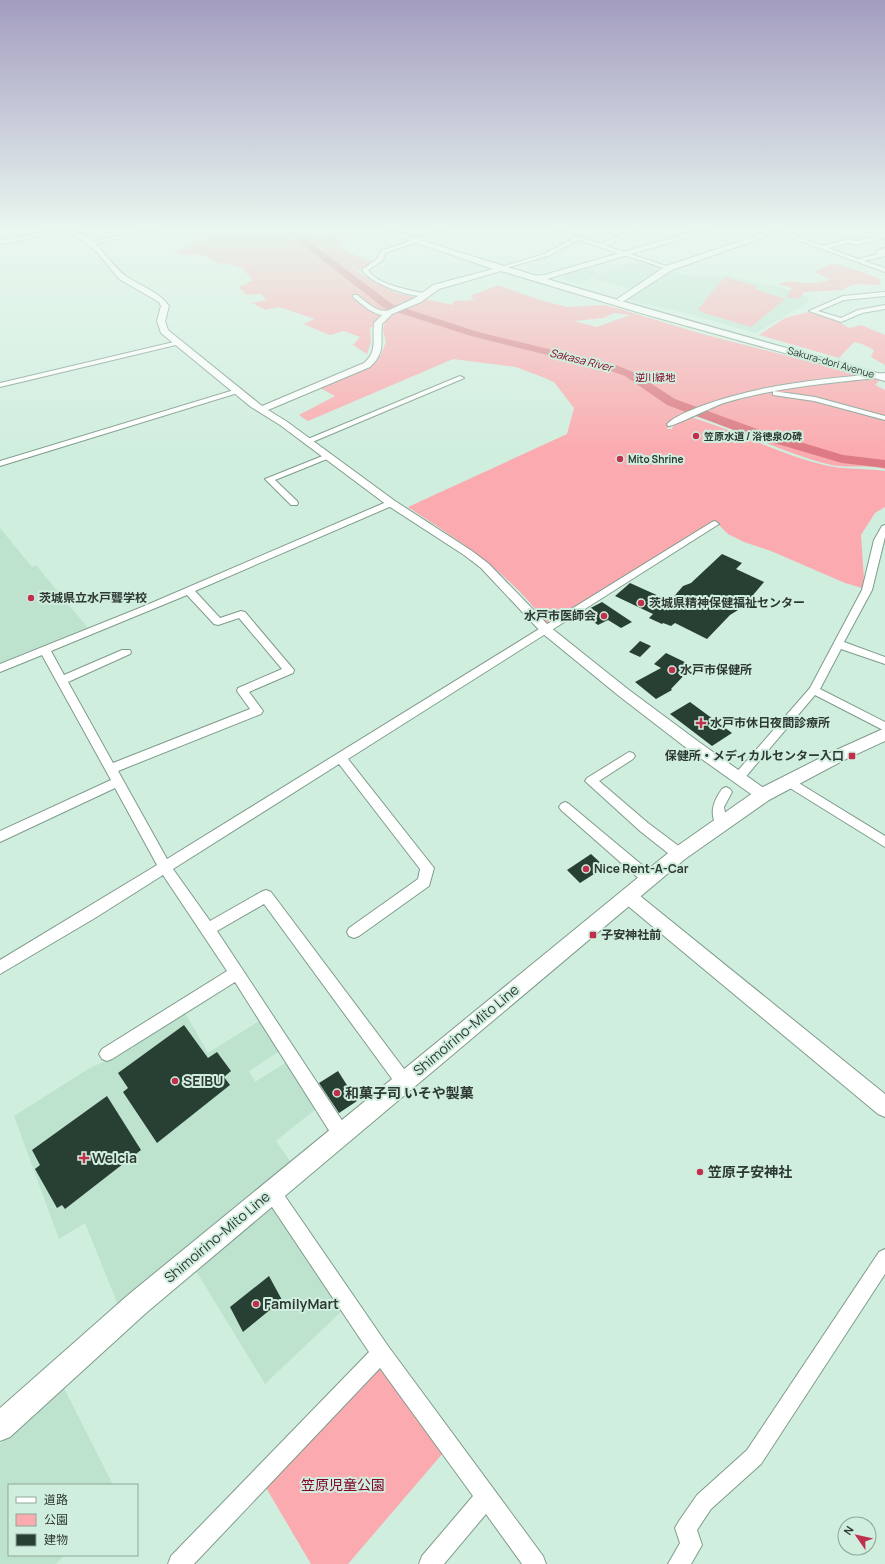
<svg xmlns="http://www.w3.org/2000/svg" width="885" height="1564" font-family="Manrope,'Noto Sans JP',sans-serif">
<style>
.built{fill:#bde3cf}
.green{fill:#fbabb0;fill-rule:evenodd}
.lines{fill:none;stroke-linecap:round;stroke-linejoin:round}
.river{fill:#dd7a83;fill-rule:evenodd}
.building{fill:#284034}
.minor-casing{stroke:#7f9b8c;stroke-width:2}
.tertiary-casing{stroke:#7f9b8c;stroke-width:2}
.secondary-casing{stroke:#7f9b8c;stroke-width:2}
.minor{fill:#fff;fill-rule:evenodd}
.tertiary{fill:#fff;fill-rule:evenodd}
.secondary{fill:#fff;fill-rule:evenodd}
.poi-dot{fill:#c0304c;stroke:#d0eede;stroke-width:1.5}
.labels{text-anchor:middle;stroke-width:4;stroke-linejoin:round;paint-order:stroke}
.far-street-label{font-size:10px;fill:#2e3933;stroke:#d0eede}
.far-park-label{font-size:10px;fill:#830329;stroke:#d0eede}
.far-poi-label{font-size:10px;font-weight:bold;fill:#2e3933;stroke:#d0eede;text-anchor:start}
.far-water-label{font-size:11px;font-style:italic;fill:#86092b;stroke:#d0eede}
.poi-label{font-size:12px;font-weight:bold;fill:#2e3933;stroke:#d0eede;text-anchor:start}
.near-street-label{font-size:14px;fill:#2e3933;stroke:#d0eede}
.near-poi-label{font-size:14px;font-weight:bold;fill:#2e3933;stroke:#d0eede;text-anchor:start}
.near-park-label{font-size:14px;fill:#830329;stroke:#d0eede}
</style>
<rect width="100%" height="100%" fill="#d0eede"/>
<!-- built -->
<path class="built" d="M 639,260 L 665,268 L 633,290 L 593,279 L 610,270 Z
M 587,269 L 600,273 L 580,284 L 560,279 L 563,278 L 562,275 Z
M 668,272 L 696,276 L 729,276 L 779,287 L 809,297 L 807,303 L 756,333 L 685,313 L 627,300 Z
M 0,528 L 32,567 L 36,565 L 88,628 L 0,665 Z
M 184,1011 L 208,1053 L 261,1020 L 280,1051 L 249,1071 L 255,1082 L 288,1061 L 317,1108 L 276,1141 L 291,1162 L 118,1305 L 85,1223 L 59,1239 L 14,1116 L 88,1069 L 111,1058 Z
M 269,1202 L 343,1310 L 265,1384 L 193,1266 Z
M 64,1388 L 113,1485 L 9,1485 L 9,1555 L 65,1555 L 56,1564 L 0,1564 L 0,1444 Z"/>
<!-- green -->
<path class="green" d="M 189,231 L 316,231 L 317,235 L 324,238 L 317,234 L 317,231 L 340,231 L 350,237 L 337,239 L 341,249 L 366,260 L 375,261 L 360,270 L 355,269 L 352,261 L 353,269 L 368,278 L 397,293 L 453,305 L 453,301 L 474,300 L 470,296 L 498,285 L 540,300 L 567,307 L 604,305 L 620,309 L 699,333 L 880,380 L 875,385 L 885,390 L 885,469 C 866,464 846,469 827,464 C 780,452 737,428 691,415 L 666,429 L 672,429 L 673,426 L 690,417 C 735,430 778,454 824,465 C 844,470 865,468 885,471 L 885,507 L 875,513 L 861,535 L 864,579 L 862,588 L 845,583 L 771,551 L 744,542 L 728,534 L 715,521 L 547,624 C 508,571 462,543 408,507 L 567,434 L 574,408 L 554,382 L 545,378 L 516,367 L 453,359 L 308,421 L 299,415 L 335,396 L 320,388 L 373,365 L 381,355 L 386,342 L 383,330 L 385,321 L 392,316 L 380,316 L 375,321 L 374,326 L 371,327 L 370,330 L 371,342 L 367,354 L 353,345 L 360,337 L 344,331 L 330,335 L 303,324 L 315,319 L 279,307 L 265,310 L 252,303 L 266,300 L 261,294 L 246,295 L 239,287 L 253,280 L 242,268 L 225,263 L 219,264 L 205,256 L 192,254 L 184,256 L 174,252 L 202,240 L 202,236 ZM 614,313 L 630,315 L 597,327 L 574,321 L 604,318 Z
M 833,263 L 863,272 L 881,280 L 880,285 L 859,284 L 851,285 L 842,290 L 804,292 L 799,299 L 786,297 L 792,288 L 778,284 C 796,277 812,289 830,279 L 814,272 Z
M 725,277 L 757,286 L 755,289 L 785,299 L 751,327 L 704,313 L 698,310 L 709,295 Z
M 809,312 L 839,322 L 849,328 L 861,325 L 885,335 L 885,365 L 871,357 L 874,350 L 862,344 L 854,342 L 839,358 L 759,335 L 785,318 Z
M 380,1364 L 443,1453 L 348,1564 L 311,1564 L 265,1486 Z"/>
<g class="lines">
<!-- river -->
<path class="river" d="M 285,231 L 295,231 L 392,304 L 478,332 L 616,365 L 633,372 L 675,399 L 757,429 L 843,455 L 885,460 L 885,468 L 842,463 L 747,435 L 667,405 L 625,376 L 608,370 L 471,336 L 384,308 Z"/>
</g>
<!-- building -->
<path class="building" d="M 722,554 L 742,563 L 736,569 L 764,582 L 743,607 L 730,615 L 707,639 L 675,623 L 671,626 L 663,623 L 662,624 L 649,618 L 653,614 L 615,596 L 630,583 L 670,601 L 683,586 L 691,583 Z
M 602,602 L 632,622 L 621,628 L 608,620 L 598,625 L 581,613 Z
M 640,641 L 651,646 L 640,657 L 629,652 Z
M 666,653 L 693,666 L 671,689 L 672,690 L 656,699 L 635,682 L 661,668 L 654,664 Z
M 690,702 L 732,733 L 712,746 L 670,714 Z
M 591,854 L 605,867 L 580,883 L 567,870 Z
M 184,1025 L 208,1058 L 217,1052 L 231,1071 L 224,1077 L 230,1085 L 157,1143 L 123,1092 L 128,1088 L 118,1073 Z
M 338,1071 L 357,1101 L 339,1113 L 319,1083 Z
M 107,1096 L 141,1150 L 65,1209 L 62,1205 L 57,1208 L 35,1169 L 40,1165 L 32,1150 Z
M 269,1276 L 282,1300 L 243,1332 L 230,1307 Z"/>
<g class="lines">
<!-- minor casing -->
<g class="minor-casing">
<path id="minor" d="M 50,231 L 62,231 L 4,244 L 0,242 L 0,238 L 5,240 Z
M 142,231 L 155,231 L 88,245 L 85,243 Z
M 440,231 L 449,231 L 385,253 L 383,260 L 368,270 C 378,286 411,290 427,294 L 427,296 C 411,298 371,284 362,270 L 378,258 L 381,251 Z
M 553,231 L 562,231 L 600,244 L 630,231 L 638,231 L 606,246 L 672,268 L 667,269 L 578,240 L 548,256 L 505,268 L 505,266 L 544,254 L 573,239 Z
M 773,231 L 781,231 L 823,246 L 848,239 L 856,241 L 885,234 L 885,238 L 856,245 L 848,243 L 829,248 L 858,259 L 878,254 L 876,253 L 876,251 L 885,248 L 885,256 L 864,261 L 885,268 L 885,272 Z
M 885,292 L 885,296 L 844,300 L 818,311 L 841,318 L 858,310 L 885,305 L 885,309 L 862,313 L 841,322 L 809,311 L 843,296 Z
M 353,295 L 357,295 C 368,303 377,314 392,310 L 395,312 C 380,322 364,306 353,297 Z
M 178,341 L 181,343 L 180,344 L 0,387 L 0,383 Z
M 885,373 L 885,377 C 831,383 777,387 724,403 C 714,406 673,427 668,426 L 667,424 C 675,416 689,411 699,407 C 759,384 822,379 885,373 Z
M 460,376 L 464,378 L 462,379 L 310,443 L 304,443 L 303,441 Z
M 234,390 L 240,390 L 241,392 L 0,466 L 0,461 Z
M 773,391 L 815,397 L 885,416 L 885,420 L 814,401 L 773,395 Z
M 325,455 L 328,455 L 332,457 L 275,480 L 297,501 L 298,503 L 297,505 L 291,505 L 265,479 Z
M 391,500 L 394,501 L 395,503 L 394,505 L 195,591 L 220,618 L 241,611 L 245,612 L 294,670 L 293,673 L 249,692 L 263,711 L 261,714 L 118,771 L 167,859 L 712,522 L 715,521 L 719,524 L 348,759 L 434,868 L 429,886 L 359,936 L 354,938 L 349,936 L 347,932 L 349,928 L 418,879 L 420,869 L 339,764 L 173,869 L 210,921 L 261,892 L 266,890 L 271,892 L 410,1077 L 412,1082 L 410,1087 L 404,1090 L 398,1087 L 264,904 L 217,931 L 347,1128 L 349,1134 L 347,1140 L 341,1142 L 335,1140 L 235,982 L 112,1059 L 107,1061 L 102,1059 L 99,1054 L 102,1049 L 227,971 L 163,875 L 95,918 L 0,974 L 0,960 L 157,865 L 115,788 L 0,842 L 0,831 L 111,780 L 42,655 L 0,672 L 0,664 L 142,607 ZM 187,595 L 214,624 L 218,625 L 239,618 L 282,669 L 238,688 L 237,691 L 250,709 L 113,763 L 68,682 L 130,654 L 131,652 L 130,650 L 122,650 L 64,675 L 51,651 Z
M 885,525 L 885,537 L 872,590 L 844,642 L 885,657 L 885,664 L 841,649 L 820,689 L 885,722 L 885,731 L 815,695 L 743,780 L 739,781 L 735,780 L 733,777 L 735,774 L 810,688 L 862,590 L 874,540 L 882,526 Z
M 629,752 L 633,753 L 635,756 L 633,759 L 599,781 L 648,823 L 684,850 L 685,854 L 684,858 L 679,859 L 674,858 L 640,831 L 585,781 L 587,778 Z
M 789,777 L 885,836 L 885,847 L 785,785 L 783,782 L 785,779 Z
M 726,787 L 730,789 L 732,792 L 724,807 L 727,824 L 725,827 L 721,829 L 717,827 C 709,813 713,802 722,789 Z
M 565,802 L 569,804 L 654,875 L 656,879 L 654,883 L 649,884 L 644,883 L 561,810 L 559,807 L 561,804 Z
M 272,1183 L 278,1186 L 388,1346 L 543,1556 L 546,1564 L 522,1564 L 486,1514 L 444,1564 L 419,1564 L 422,1556 L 473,1496 L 380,1368 L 194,1564 L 168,1564 L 171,1556 L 369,1352 L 266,1198 L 263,1192 L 266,1186 Z
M 885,1249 L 885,1274 L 761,1464 L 711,1509 L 697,1530 L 702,1545 L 691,1564 L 668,1564 L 680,1543 L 675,1528 L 679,1521 L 697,1495 L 747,1450 L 879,1252 Z"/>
</g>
<!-- tertiary casing -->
<g class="tertiary-casing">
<path id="tertiary" d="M 69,231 C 94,231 108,264 126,276 C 140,286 160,292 169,306 L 165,321 L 168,330 L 262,406 L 364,363 C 378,351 372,340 374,323 L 385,312 L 415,298 L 433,285 L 493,269 L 382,231 L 393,231 C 556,284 720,330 885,375 L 885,381 L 644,314 L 501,271 L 439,289 L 421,302 L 392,314 L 382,324 C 380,343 386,352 370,367 L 268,410 L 286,421 L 395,501 L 472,551 L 489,564 L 550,627 L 629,690 L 699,742 L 768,791 L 771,795 L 768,799 L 763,801 L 758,799 L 689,750 L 619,696 L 542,633 L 481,568 L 464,555 L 387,505 L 280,425 L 251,407 L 161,333 L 157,321 L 161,306 L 159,302 L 119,279 L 96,251 Z
M 771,231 L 779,232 L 672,270 L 624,301 L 618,301 L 617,299 L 666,266 Z
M 628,889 L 634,891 L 885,1094 L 885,1117 L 878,1114 L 622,901 L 620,896 L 622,891 Z"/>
</g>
<!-- secondary casing -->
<g class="secondary-casing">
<path id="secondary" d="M 696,231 L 709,231 L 547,279 L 532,280 L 528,278 L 529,276 L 544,275 Z
M 885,728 L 885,741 L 846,759 L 769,800 L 685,859 L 146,1313 L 10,1437 L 0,1441 L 0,1408 L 128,1295 L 673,849 L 757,790 L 834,751 Z"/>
</g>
<!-- minor -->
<use href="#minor" class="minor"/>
<!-- tertiary -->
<use href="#tertiary" class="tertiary"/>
<!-- secondary -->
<use href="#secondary" class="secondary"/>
</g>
<!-- sky -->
<linearGradient id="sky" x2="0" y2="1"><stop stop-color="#a39dc0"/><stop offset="0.51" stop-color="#eaf7f0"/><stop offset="1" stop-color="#eaf7f0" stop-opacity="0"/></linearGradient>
<rect width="885" height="450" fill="url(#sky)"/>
<!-- markers -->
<g class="poi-dot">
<circle cx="696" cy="436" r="4"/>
<circle cx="620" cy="459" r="4"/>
<circle cx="31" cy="598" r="4"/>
<circle cx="641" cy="603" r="4"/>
<circle cx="604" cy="616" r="4"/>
<circle cx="672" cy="670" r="4"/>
<path d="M699 717h4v4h4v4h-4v4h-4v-4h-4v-4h4z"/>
<rect x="848" y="752" width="8" height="8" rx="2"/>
<circle cx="586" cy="869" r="4"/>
<rect x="589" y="931" width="8" height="8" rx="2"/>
<circle cx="175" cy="1081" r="4"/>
<circle cx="337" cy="1093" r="4"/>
<path d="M82 1152h4v4h4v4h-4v4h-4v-4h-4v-4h4z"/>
<circle cx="700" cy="1172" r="4"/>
<circle cx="256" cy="1304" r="4"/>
</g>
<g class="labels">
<!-- far-street labels -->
<g class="far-street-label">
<text transform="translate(831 362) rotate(16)" y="4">Sakura-dori Avenue</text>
</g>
<!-- far-park labels -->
<g class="far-park-label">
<text x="655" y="381">逆川緑地</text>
</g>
<!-- far-poi labels -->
<g class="far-poi-label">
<text x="704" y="440">笠原水道 / 浴徳泉の碑</text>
<text x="628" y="463">Mito Shrine</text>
</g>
<!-- far-water labels -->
<g class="far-water-label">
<text transform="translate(581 360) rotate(14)" y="4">Sakasa River</text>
</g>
<!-- poi labels -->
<g class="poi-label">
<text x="39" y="602">茨城県立水戸聾学校</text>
<text x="649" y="607">茨城県精神保健福祉センター</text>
<text x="596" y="620" text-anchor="end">水戸市医師会</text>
<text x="680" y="674">水戸市保健所</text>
<text x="710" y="727">水戸市休日夜間診療所</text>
<text x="844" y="760" text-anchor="end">保健所・メディカルセンター入口</text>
<text x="594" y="873">Nice Rent-A-Car</text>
<text x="601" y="939">子安神社前</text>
</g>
<!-- near-street labels -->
<g class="near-street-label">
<text transform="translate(466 1030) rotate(-40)" y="5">Shimoirino-Mito Line</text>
<text transform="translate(217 1237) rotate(-40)" y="5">Shimoirino-Mito Line</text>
</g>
<!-- near-poi labels -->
<g class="near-poi-label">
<text x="183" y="1086">SEIBU</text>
<text x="345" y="1098">和菓子司 いそや製菓</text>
<text x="92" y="1163">Welcia</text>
<text x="708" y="1177">笠原子安神社</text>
<text x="264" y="1309">FamilyMart</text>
</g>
<!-- near-park labels -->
<g class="near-park-label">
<text x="343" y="1490">笠原児童公園</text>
</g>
</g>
<!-- legend -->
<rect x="8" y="1484" width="130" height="72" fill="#d0eede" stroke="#8fa69a"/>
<rect x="16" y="1497" width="20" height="6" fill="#ffffff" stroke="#8fa69a"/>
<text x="44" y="1504" font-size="12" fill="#2e3933">道路</text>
<rect x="16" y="1514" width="20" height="12" fill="#fbabb0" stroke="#8fa69a"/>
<text x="44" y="1524" font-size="12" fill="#2e3933">公園</text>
<rect x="16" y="1534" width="20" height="12" fill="#284034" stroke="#8fa69a"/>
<text x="44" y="1544" font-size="12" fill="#2e3933">建物</text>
<!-- north arrow -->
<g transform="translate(857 1536) rotate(304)"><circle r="19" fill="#d0eede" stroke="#8fa69a"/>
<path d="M0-3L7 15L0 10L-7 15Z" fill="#c0304c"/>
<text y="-6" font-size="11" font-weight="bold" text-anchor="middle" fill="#2e3933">N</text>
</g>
</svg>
